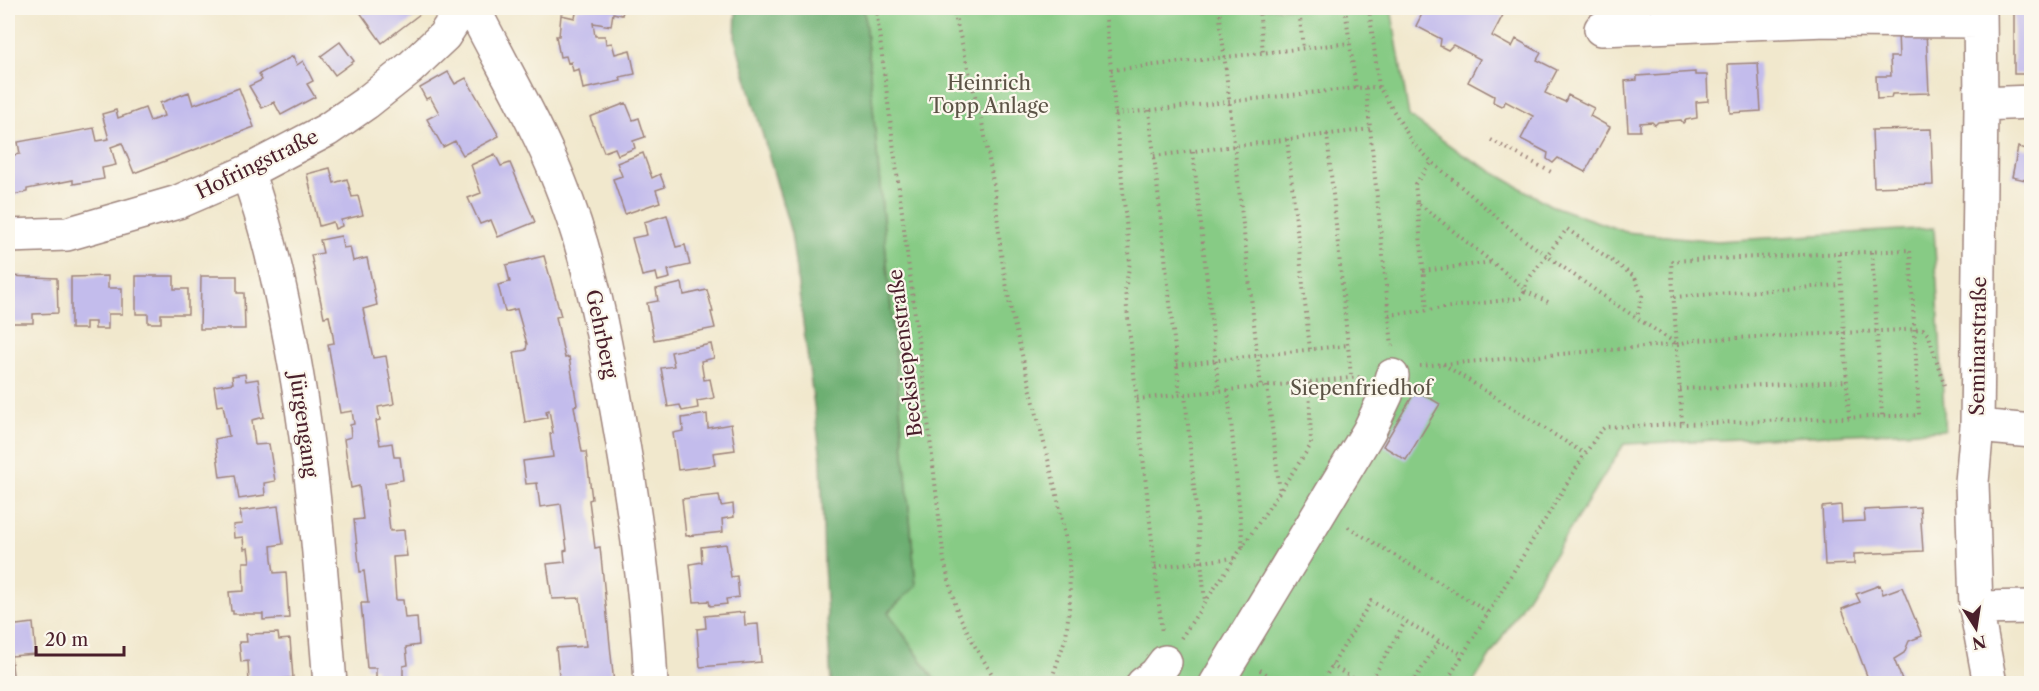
<svg xmlns="http://www.w3.org/2000/svg" width="2039" height="691" font-family="'Libre Caslon Text',serif">
<style>
.green{fill:#87cb85;stroke:#687558;stroke-width:1.5}
.forest{fill:#6daf72;stroke:#5c674e;stroke-width:1.5}
.building{fill:#c3bcec}
.lines{fill:none;stroke-linecap:round;stroke-linejoin:round}
.minor-casing{stroke:#9e847c;stroke-width:36}
.path{stroke:#9e847c;stroke-width:4;stroke-dasharray:1.5 4.5;stroke-linecap:butt}
.minor{stroke:#fff;stroke-width:33}
.labels{text-anchor:middle;stroke-width:4.5;stroke-linejoin:round;paint-order:stroke}
.park-label{font-size:20px;fill:#5c5346;stroke:#fbf7ec}
.street-label{font-size:20px;fill:#4a1f2b;stroke:#fbf7ec}
</style>
<rect width="100%" height="100%" fill="#fbf7ec"/>
<filter id="ink" filterUnits="userSpaceOnUse"><feTurbulence type="fractalNoise" baseFrequency=".0167" numOctaves="2"/><feDisplacementMap in="SourceGraphic" scale="12" xChannelSelector="R" yChannelSelector="G"/><feConvolveMatrix kernelMatrix="1 2 1 2 8 2 1 2 1" color-interpolation-filters="sRGB"/></filter>
<filter id="wash" filterUnits="userSpaceOnUse"><feTurbulence type="fractalNoise" baseFrequency=".008" numOctaves="4" result="noise"/><feDisplacementMap in="SourceGraphic" scale="24" xChannelSelector="R" yChannelSelector="G"/><feGaussianBlur stdDeviation="1.35" result="paint"/><feColorMatrix in="noise" values="0 0 0 0 0 0 0 0 0 0 0 0 0 0 0 0 0 1.4 0 .05"/><feComposite in="paint" operator="in"/></filter>
<g filter="url(#wash)">
<rect width="100%" height="100%" fill="#f1e8cd"/>
<!-- green -->
<path class="green" d="M 864,8 L 1391,8 L 1409,116 L 1462,154 L 1550,205 L 1626,232 L 1717,241 L 1934,228 L 1945,430 L 1624,444 L 1473,683 L 937,683 L 888,612 L 916,586 Z"/>
<!-- forest -->
<path class="forest" d="M 736,8 L 864,8 L 916,586 L 888,612 L 937,683 L 831,683 L 824,565 L 821,458 L 791,233 L 735,39 Z"/>
<g id="blocks">
<!-- building -->
<path class="building" d="M 357,8 L 423,8 L 425,10 L 382,43 Z
M 577,8 L 624,8 L 622,15 L 613,13 L 611,26 L 593,23 L 595,36 L 605,36 L 606,44 L 612,43 L 615,54 L 630,50 L 635,74 L 620,77 L 621,81 L 583,89 L 579,69 L 573,71 L 571,62 L 568,63 L 566,56 L 560,57 L 556,36 L 559,36 L 561,15 L 575,18 Z
M 1425,8 L 1495,8 L 1504,13 L 1492,36 L 1512,47 L 1516,39 L 1541,53 L 1537,60 L 1557,70 L 1545,93 L 1565,102 L 1568,95 L 1594,108 L 1590,116 L 1610,127 L 1585,172 L 1558,158 L 1553,163 L 1547,159 L 1548,153 L 1521,139 L 1533,116 L 1505,101 L 1504,105 L 1501,106 L 1493,102 L 1494,96 L 1468,82 L 1480,59 L 1453,45 L 1448,50 L 1440,46 L 1441,39 L 1416,26 Z
M 2014,8 L 2031,8 L 2031,74 L 2014,74 Z
M 1926,31 L 1929,93 L 1892,94 L 1891,98 L 1877,99 L 1876,76 L 1891,76 L 1890,57 L 1899,57 L 1898,32 Z
M 340,42 L 354,61 L 335,75 L 321,56 Z
M 293,56 L 297,65 L 303,61 L 313,81 L 307,84 L 315,97 L 281,115 L 274,102 L 262,108 L 249,86 L 262,80 L 259,74 Z
M 1758,63 L 1761,111 L 1730,113 L 1728,64 Z
M 448,72 L 455,84 L 466,78 L 499,136 L 463,155 L 455,141 L 443,147 L 427,119 L 439,113 L 430,97 L 426,99 L 420,88 Z
M 1695,72 L 1695,75 L 1707,75 L 1708,101 L 1696,102 L 1697,118 L 1686,120 L 1683,123 L 1681,120 L 1658,122 L 1655,125 L 1652,122 L 1640,123 L 1640,131 L 1628,131 L 1625,81 L 1637,80 L 1637,76 Z
M 239,88 L 254,127 L 134,173 L 122,143 L 111,147 L 116,165 L 102,168 L 104,179 L 73,184 L 73,180 L 27,189 L 27,192 L 8,196 L 8,156 L 20,154 L 18,142 L 94,128 L 97,141 L 109,139 L 102,114 L 116,110 L 118,118 L 145,108 L 150,121 L 164,116 L 160,103 L 189,92 L 193,105 Z
M 626,103 L 633,120 L 639,118 L 645,137 L 633,141 L 635,148 L 618,155 L 615,148 L 604,152 L 590,117 Z
M 1931,129 L 1933,185 L 1874,187 L 1872,130 Z
M 2018,147 L 2031,150 L 2031,191 L 2028,191 L 2030,181 L 2012,177 Z
M 643,153 L 652,178 L 660,174 L 665,187 L 656,190 L 660,202 L 625,214 L 613,179 L 622,176 L 617,163 Z
M 495,154 L 501,166 L 510,163 L 535,222 L 498,237 L 491,220 L 480,224 L 468,198 L 481,193 L 471,165 Z
M 330,168 L 334,183 L 347,179 L 352,197 L 358,196 L 363,215 L 341,220 L 342,226 L 335,229 L 333,222 L 319,226 L 307,174 Z
M 667,215 L 676,247 L 685,245 L 690,265 L 668,270 L 670,278 L 658,281 L 656,273 L 642,276 L 632,238 L 647,235 L 644,222 Z
M 341,236 L 343,248 L 350,247 L 353,261 L 367,258 L 377,305 L 363,309 L 373,358 L 386,356 L 394,404 L 378,407 L 380,420 L 376,421 L 380,445 L 392,443 L 394,457 L 400,457 L 403,480 L 385,483 L 390,531 L 404,530 L 405,542 L 407,556 L 393,557 L 396,600 L 403,600 L 405,618 L 417,617 L 419,645 L 406,647 L 408,665 L 403,666 L 403,684 L 376,684 L 376,668 L 367,668 L 361,603 L 368,603 L 364,571 L 360,572 L 354,520 L 363,519 L 359,486 L 351,488 L 344,439 L 351,437 L 350,425 L 354,424 L 352,411 L 340,413 L 328,344 L 334,343 L 332,330 L 329,316 L 324,317 L 311,255 L 323,253 L 320,240 Z
M 544,256 L 561,316 L 556,317 L 565,358 L 569,357 L 577,405 L 574,406 L 582,452 L 586,452 L 592,499 L 589,500 L 595,548 L 600,547 L 614,684 L 560,684 L 556,648 L 586,646 L 580,598 L 552,599 L 547,564 L 565,562 L 564,551 L 567,550 L 561,504 L 540,507 L 537,483 L 526,484 L 523,461 L 553,457 L 550,434 L 553,433 L 549,410 L 546,411 L 547,418 L 525,422 L 514,352 L 526,350 L 527,344 L 517,309 L 505,312 L 498,285 L 510,282 L 506,265 Z
M 8,276 L 57,278 L 58,313 L 33,314 L 33,323 L 8,323 Z
M 108,276 L 108,288 L 122,288 L 122,314 L 108,314 L 108,329 L 95,329 L 95,322 L 86,322 L 86,329 L 71,329 L 71,277 Z
M 136,276 L 174,276 L 174,289 L 188,289 L 188,314 L 161,314 L 161,323 L 148,323 L 148,314 L 136,314 Z
M 201,276 L 237,276 L 237,293 L 244,293 L 245,329 L 200,329 Z
M 682,283 L 684,295 L 707,290 L 713,312 L 711,312 L 715,328 L 654,340 L 647,303 L 658,301 L 656,289 Z
M 711,344 L 714,358 L 701,361 L 704,380 L 710,379 L 714,398 L 697,401 L 698,408 L 682,411 L 680,405 L 668,407 L 661,368 L 674,366 L 671,352 Z
M 245,374 L 246,381 L 258,379 L 264,417 L 252,420 L 255,445 L 269,444 L 275,481 L 264,483 L 265,495 L 239,499 L 235,475 L 220,477 L 215,439 L 229,436 L 223,405 L 217,406 L 214,386 L 233,383 L 232,376 Z
M 1416,390 L 1440,404 L 1406,460 L 1383,446 Z
M 707,414 L 708,428 L 731,424 L 735,450 L 713,453 L 715,465 L 678,470 L 673,433 L 683,431 L 682,418 Z
M 719,495 L 721,506 L 733,504 L 734,517 L 722,519 L 723,532 L 686,536 L 682,499 Z
M 1841,505 L 1842,522 L 1865,521 L 1864,510 L 1920,507 L 1923,551 L 1854,554 L 1854,564 L 1825,565 L 1822,507 Z
M 278,506 L 283,544 L 271,546 L 272,559 L 274,573 L 286,572 L 289,618 L 263,620 L 263,614 L 233,614 L 233,611 L 231,611 L 229,592 L 244,591 L 243,562 L 250,562 L 248,548 L 244,549 L 243,537 L 234,538 L 233,525 L 242,524 L 240,511 Z
M 726,544 L 731,577 L 737,576 L 739,597 L 726,599 L 727,604 L 710,606 L 709,601 L 694,602 L 690,564 L 702,562 L 701,547 Z
M 1880,585 L 1883,594 L 1902,587 L 1922,636 L 1909,641 L 1904,653 L 1894,659 L 1903,682 L 1906,681 L 1907,684 L 1870,684 L 1842,609 L 1860,602 L 1856,594 Z
M 744,612 L 745,625 L 758,624 L 761,662 L 700,667 L 697,629 L 706,628 L 705,616 Z
M 33,623 L 36,654 L 11,656 L 8,626 Z
M 278,633 L 279,640 L 290,639 L 293,678 L 280,679 L 281,684 L 249,684 L 248,661 L 241,662 L 239,642 L 247,642 L 246,634 Z
M 11,656 L 14,684 L 8,684 L 8,657 Z
M 735,679 L 735,684 L 709,684 L 709,681 Z"/>
</g>
</g>
<g filter="url(#ink)">
<use href="#blocks" fill-opacity="0" stroke="#9e847c" stroke-width="1.5"/>
<g class="lines">
<!-- minor casing -->
<g class="minor-casing">
<path id="minor" d="M 473,8 C 502,66 536,122 560,183 C 588,252 602,325 615,399 C 632,493 647,588 651,684
M 1980,8 L 1981,104 L 1977,426 L 1972,482 L 1976,608 L 1990,684
M 1601,29 L 1826,20 L 1980,21
M 1981,104 L 2032,102
M 247,172 C 263,215 273,255 282,299 C 310,426 320,555 330,684
M 8,236 L 67,234 L 178,202 L 247,172 L 327,130 L 366,103 L 410,68 L 444,36 L 462,8
M 1977,426 L 2032,431
M 1976,608 L 2032,607
M 1143,684 L 1156,674 L 1165,662
M 1216,684 L 1369,431 L 1386,395 L 1392,376"/>
</g>
<!-- path -->
<path class="path" d="M 876,8 L 924,386 L 944,561 L 957,611 L 975,646 L 998,684
M 953,8 L 984,131 L 995,193 L 1001,254 L 1011,311 L 1057,495 L 1069,557 L 1070,600 L 1066,637 L 1050,684
M 1105,8 L 1130,262 L 1125,290 L 1162,633
M 1219,8 L 1261,387
M 1259,8 L 1263,53
M 1299,8 L 1303,49
M 1345,8 L 1356,88 L 1379,87 L 1413,143 L 1432,162 L 1519,236 L 1612,302 L 1677,344
M 1369,8 L 1379,87
M 1111,70 L 1350,43
M 1366,88 L 1392,346
M 1149,110 L 1180,395
M 1115,114 L 1356,88
M 1327,134 L 1351,376
M 1287,139 L 1310,349
M 1491,140 L 1553,173
M 1193,152 L 1219,391
M 1154,156 L 1371,129
M 1417,202 L 1415,184 L 1432,162
M 1872,252 L 1882,416
M 1839,254 L 1849,417
M 1423,271 L 1493,262
M 1674,297 L 1841,285
M 1548,302 L 1525,291 L 1526,282 L 1567,229 L 1635,277 L 1642,296 L 1637,318
M 1389,315 L 1521,298 L 1525,291 L 1518,283 L 1417,202 L 1427,310
M 1443,364 L 1585,454
M 1177,365 L 1348,345
M 1420,366 L 1678,344 L 1694,340 L 1923,329 L 1929,336 L 1944,385
M 1267,386 L 1280,492
M 1680,389 L 1847,381
M 1228,390 L 1243,547
M 1185,394 L 1205,602
M 1137,399 L 1360,377
M 1348,527 L 1488,612
M 1155,567 L 1234,558
M 1181,638 L 1311,445 L 1309,381
M 1331,665 L 1362,684
M 1260,670 L 1282,684
M 1321,684 L 1371,601 L 1463,655
M 1369,684 L 1405,622
M 1412,684 L 1439,641
M 1445,684 L 1585,454 L 1600,431 L 1605,427 L 1919,415 L 1910,250 L 1671,261 L 1682,423"/>
<!-- minor -->
<use href="#minor" class="minor"/>
</g>
</g>
<g class="labels">
<!-- park labels -->
<g class="park-label">
<text x="989" y="90">Heinrich<tspan x="989" dy="23">Topp Anlage</tspan></text>
<text x="1361" y="395">Siepenfriedhof</text>
</g>
<!-- street labels -->
<g class="street-label">
<text transform="translate(257 164) rotate(-26)" y="7">Hofringstraße</text>
<text transform="translate(602 334) rotate(78)" y="7">Gehrberg</text>
<text transform="translate(1978 346) rotate(-89)" y="7">Seminarstraße</text>
<text transform="translate(905 353) rotate(-97)" y="7">Becksiepenstraße</text>
<text transform="translate(304 425) rotate(82)" y="7">Jürgengang</text>
</g>
</g>
<!-- margin -->
<rect width="2039" height="691" fill="none" stroke="#fbf7ec" stroke-width="30"/>
<!-- north arrow -->
<g transform="translate(1976 628) rotate(168)" stroke="#fbf7ec" stroke-width="4.5" paint-order="stroke">
<path d="M0-4.5L10 22L0 15L-10 22Z" fill="#4a1f2b"/>
<text y="-9" font-size="16" font-weight="bold" text-anchor="middle" fill="#4a1f2b">N</text>
</g>
<!-- scale -->
<path d="M36 646v9h88v-9" fill="none" stroke="#4a1f2b" stroke-width="3"/>
<text x="45" y="646" font-size="18" fill="#4a1f2b" stroke="#fbf7ec" stroke-width="4.5" paint-order="stroke">20 m</text>
</svg>
